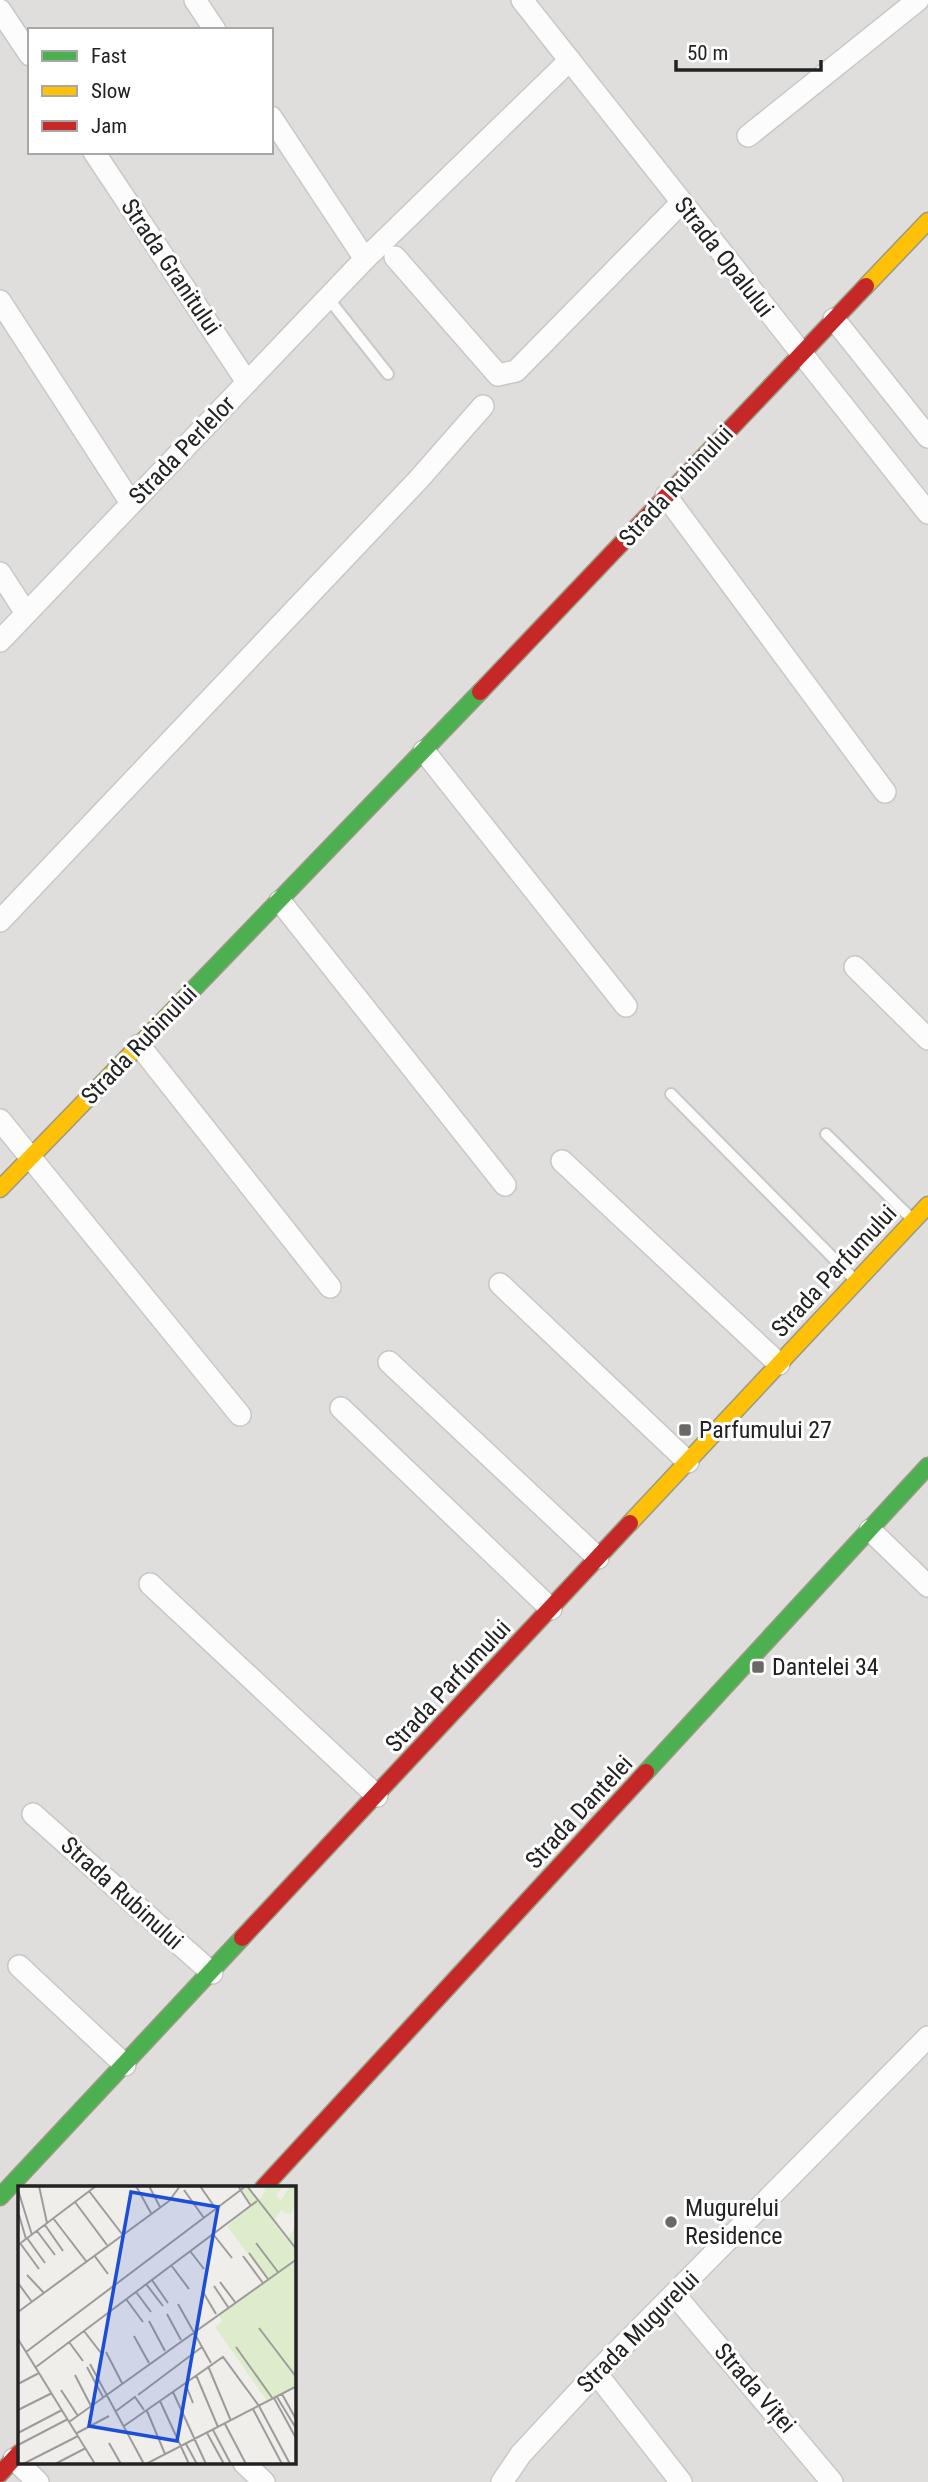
<svg xmlns="http://www.w3.org/2000/svg" width="928" height="2482" font-family="'Roboto Condensed',sans-serif">
<style>
.residential{fill:#dfdedc;fill-rule:evenodd}
.lines{fill:none;stroke-linecap:round;stroke-linejoin:round}
.lane-casing{stroke:#c9c8c7;stroke-width:14}
.street-casing{stroke:#c9c8c7;stroke-width:24}
.fast-casing{stroke:#999a82;stroke-width:19}
.slow-casing{stroke:#999a82;stroke-width:19}
.jam-casing{stroke:#999a82;stroke-width:19}
.lane{stroke:#fdfcfc;stroke-width:10}
.street{stroke:#fdfcfc;stroke-width:21}
.fast{stroke:#4caf50;stroke-width:16}
.slow{stroke:#ffc107;stroke-width:16}
.jam{stroke:#c62828;stroke-width:16}
.poi-dot{fill:#6a6968;stroke:#fff;stroke-width:2.5}
.labels{text-anchor:middle;stroke-width:6;stroke-linejoin:round;paint-order:stroke}
.street-label{font-size:24px;fill:#222;stroke:#fff}
.poi-label{font-size:24px;fill:#222;stroke:#fff;text-anchor:start}
.inset-road{fill:none;stroke:#9e9c9b;stroke-width:2}
.view{fill:#1d4ed8;fill-opacity:0.15;stroke:#1d4ed8;stroke-width:3.5}
.inset-edge{fill:none;stroke:#222;stroke-width:3.5}
</style>
<rect width="100%" height="100%" fill="#f0eeeb"/>
<!-- residential -->
<path class="residential" d="M 0,0 L 928,0 L 928,2482 L 0,2482 ZM 30,30 L 271,30 L 271,152 L 30,152 ZM 19,2188 L 294,2188 L 294,2463 L 19,2463 Z"/>
<g class="lines">
<!-- lane casing -->
<g class="lane-casing">
<path id="lane" d="M 328,298 L 388,374
M 671,1094 L 854,1279
M 826,1134 L 911,1218"/>
</g>
<!-- street casing -->
<g class="street-casing">
<path id="street" d="M 195,0 L 215,30
M 522,0 L 928,513
M 0,10 L 30,55
M 271,117 L 365,259
M 748,136 L 918,0
M 94,152 L 247,382
M 395,257 L 498,375 L 516,371 L 681,203
M 0,301 L 131,503
M 834,319 L 928,437
M 666,496 L 885,792
M 0,573 L 26,613
M 0,641 L 365,259 L 570,60
M 424,751 L 626,1006
M 280,901 L 505,1185
M 0,921 L 419,479 L 483,406
M 855,967 L 928,1039
M 139,1045 L 330,1287
M 0,1120 L 240,1415
M 562,1161 L 779,1364
M 500,1284 L 688,1462
M 389,1362 L 598,1558
M 341,1408 L 551,1609
M 870,1530 L 928,1586
M 150,1584 L 377,1796
M 33,1814 L 212,1973
M 19,1966 L 125,2065
M 675,2295 L 832,2482
M 596,2373 L 681,2482
M 14,2459 L 38,2482
M 244,2463 L 264,2482
M 502,2482 L 521,2454 L 596,2373 L 928,2037"/>
</g>
<!-- fast casing -->
<g class="fast-casing">
<path id="fast" d="M 184,999 L 480,692
M 646,1772 L 928,1466
M 0,2197 L 242,1938"/>
</g>
<!-- slow casing -->
<g class="slow-casing">
<path id="slow" d="M 866,286 L 928,221
M 0,1189 L 184,999
M 630,1523 L 928,1205"/>
</g>
<!-- jam casing -->
<g class="jam-casing">
<path id="jam" d="M 480,692 L 866,286
M 242,1938 L 630,1523
M 263,2188 L 646,1772
M 0,2474 L 19,2453"/>
</g>
<!-- lane -->
<use href="#lane" class="lane"/>
<!-- street -->
<use href="#street" class="street"/>
<!-- fast -->
<use href="#fast" class="fast"/>
<!-- slow -->
<use href="#slow" class="slow"/>
<!-- jam -->
<use href="#jam" class="jam"/>
</g>
<!-- markers -->
<g class="poi-dot">
<rect x="678" y="1423" width="14" height="14" rx="3.5"/>
<rect x="751" y="1660" width="14" height="14" rx="3.5"/>
<circle cx="671" cy="2222" r="7"/>
</g>
<g class="labels">
<!-- street labels -->
<g class="street-label">
<text transform="translate(724 257) rotate(52)" y="8">Strada Opalului</text>
<text transform="translate(171 267) rotate(56)" y="8">Strada Granitului</text>
<text transform="translate(182 450) rotate(-46)" y="8">Strada Perlelor</text>
<text transform="translate(676 486) rotate(-47)" y="8">Strada Rubinului</text>
<text transform="translate(139 1045) rotate(-46)" y="8">Strada Rubinului</text>
<text transform="translate(834 1271) rotate(-47)" y="8">Strada Parfumului</text>
<text transform="translate(448 1686) rotate(-47)" y="8">Strada Parfumului</text>
<text transform="translate(579 1812) rotate(-47)" y="8">Strada Dantelei</text>
<text transform="translate(122 1893) rotate(42)" y="8">Strada Rubinului</text>
<text transform="translate(638 2332) rotate(-45)" y="8">Strada Mugurelui</text>
<text transform="translate(755 2388) rotate(49)" y="8">Strada Viței</text>
</g>
<!-- poi labels -->
<g class="poi-label">
<text x="699" y="1438">Parfumului 27</text>
<text x="772" y="1675">Dantelei 34</text>
<text x="685" y="2216">Mugurelui<tspan x="685" dy="28">Residence</tspan></text>
</g>
</g>
<!-- overview -->
<g transform="translate(18 2186)">
<rect width="278" height="278" fill="#f0eeeb"/>
<path d="M 231,0 L 241,14 L 248,4 L 242,0 L 265,0 L 258,10 L 263,14 L 272,0 L 278,3 L 278,20 L 272,29 L 263,24 L 255,36 L 269,54 L 278,40 L 278,199 L 249,215 L 197,141 L 204,135 L 201,129 L 249,93 L 209,40 L 234,20 L 223,2 Z" fill="#ddeccb"/>
<path class="inset-road" d="M 21,0 L 29,37M 118,0 L 133,27M 131,0 L 142,21M 182,0 L 198,23M 220,0 L 233,20M 229,0 L 279,64M 0,4 L 14,49M 166,4 L 186,32M 71,5 L 104,48M 57,16 L 89,59M 1,29 L 8,53M 35,32 L 68,75M 27,39 L 45,65M 19,45 L 37,69M 195,48 L 214,72M 9,52 L 27,77M 2,57 L 21,83M 238,57 L 260,86M 0,59 L 78,0M 172,65 L 186,83M 231,67 L 250,93M 76,69 L 90,88M 225,70 L 245,97M 153,79 L 171,103M 9,89 L 26,107M 134,94 L 150,117M 202,96 L 217,116M 0,97 L 14,116M 128,98 L 145,120M 196,100 L 210,121M 118,106 L 133,126M 185,106 L 198,128M 108,113 L 125,136M 160,118 L 193,177M 0,126 L 151,15 L 162,0M 149,128 L 163,154M 131,135 L 147,165M 241,142 L 279,192M 66,145 L 83,167M 116,150 L 131,177M 0,153 L 77,278M 51,156 L 65,175M 218,161 L 255,213M 8,166 L 228,0M 88,166 L 104,197M 72,178 L 126,278M 190,180 L 213,235M 18,181 L 239,15M 69,181 L 85,211M 57,189 L 73,220M 178,189 L 200,241M 167,197 L 175,217M 0,198 L 21,187M 43,204 L 60,230M 155,206 L 188,278M 264,208 L 279,235M 120,209 L 184,161M 259,211 L 279,244M 256,212 L 279,254M 142,215 L 171,278M 235,223 L 264,278M 0,224 L 34,207M 98,225 L 117,211 L 126,224M 129,225 L 147,268M 51,236 L 279,73M 207,238 L 228,278M 106,240 L 205,171 L 241,220 L 272,278M 195,244 L 213,278M 0,247 L 44,224M 59,247 L 91,230M 189,247 L 206,278M 91,257 L 103,278M 168,258 L 179,278M 0,259 L 50,233M 5,278 L 60,250M 37,278 L 68,262M 128,278 L 279,200"/>
<path class="view" d="M 113,6 L 200,21 L 159,255 L 71,240 Z"/>
<rect width="278" height="278" class="inset-edge"/>
</g>
<!-- legend -->
<rect x="28" y="28" width="245" height="126" fill="#ffffff" stroke="#a7a7a7" stroke-width="2"/>
<rect x="42" y="51" width="35" height="10" fill="#4caf50" stroke="#a7a7a7" stroke-width="2"/>
<text x="91" y="63" font-size="21" fill="#222222">Fast</text>
<rect x="42" y="86" width="35" height="10" fill="#ffc107" stroke="#a7a7a7" stroke-width="2"/>
<text x="91" y="98" font-size="21" fill="#222222">Slow</text>
<rect x="42" y="121" width="35" height="10" fill="#c62828" stroke="#a7a7a7" stroke-width="2"/>
<text x="91" y="133" font-size="21" fill="#222222">Jam</text>
<!-- scale -->
<path d="M676 60v10h145v-10" fill="none" stroke="#222222" stroke-width="3.5"/>
<text x="687" y="60" font-size="21" fill="#222222" stroke="#ffffff" stroke-width="5" paint-order="stroke">50 m</text>
</svg>
